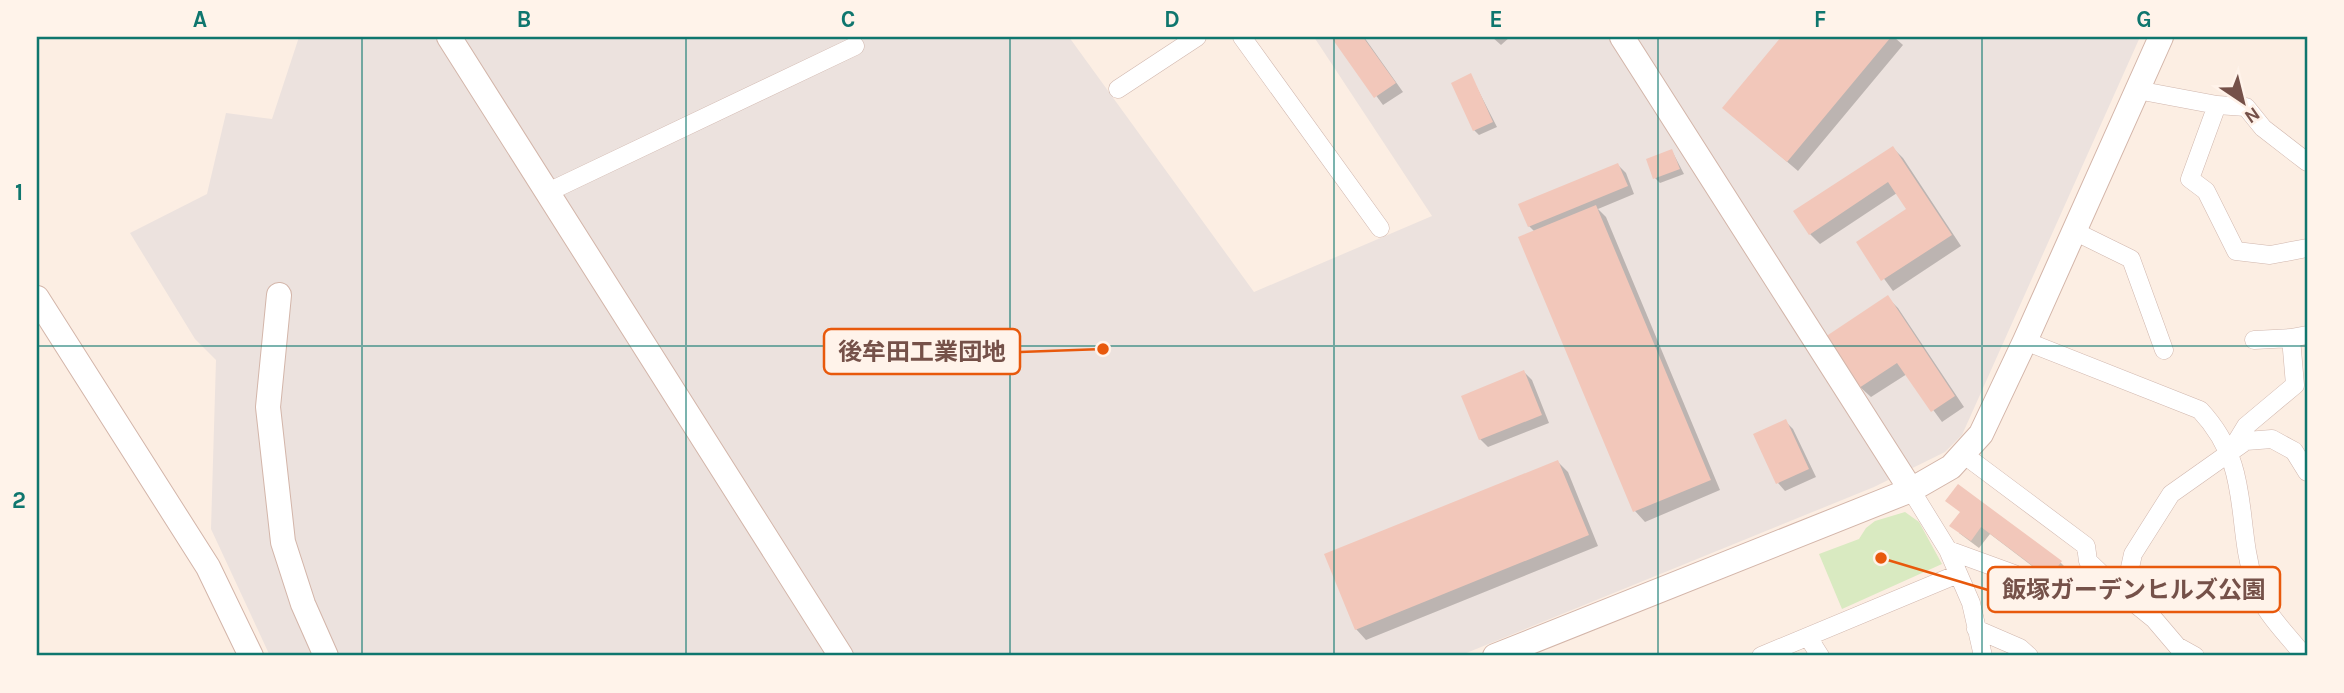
<svg xmlns="http://www.w3.org/2000/svg" width="2344" height="693" font-family="Karla,'Noto Sans JP',sans-serif">
<style>
.industrial{fill:#ece2de}
.green{fill:#d9eac1}
.shadow{fill:#0003}
.building{fill:#f2c7ba}
.lines{fill:none;stroke-linecap:round;stroke-linejoin:round}
.street-casing{stroke:#d0b6ad;stroke-width:19}
.secondary-casing{stroke:#d3b5a9;stroke-width:26}
.street{stroke:#fff;stroke-width:18}
.secondary{stroke:#fff;stroke-width:24}
.grid{fill:none;stroke:#0f766e;stroke-width:2;stroke-opacity:0.55}
.leader{fill:none;stroke:#e8590c;stroke-width:2.5}
.callout-dot{fill:#e8590c;stroke:#fff3ea;stroke-width:2.5}
.callout{fill:#fff3ea;stroke:#e8590c;stroke-width:2.5}
.callout-label{font-size:24px;text-anchor:middle;font-weight:bold;fill:#755149}
.neatline{fill:none;stroke:#0f766e;stroke-width:2.5}
.grid-label{font-size:23px;text-anchor:middle;font-weight:bold;fill:#0f766e}
</style>
<rect width="100%" height="100%" fill="#fceee3"/>
<!-- industrial -->
<path class="industrial" d="M 299,37 L 1069,37 L 1254,292 L 1432,216 L 1314,37 L 2140,37 L 1962,435 L 1945,452 L 1874,487 L 1459,656 L 270,656 L 211,529 L 216,360 L 195,339 L 130,233 L 207,194 L 226,113 L 272,119 Z"/>
<!-- green -->
<path class="green" d="M 1905,512 L 1919,522 L 1942,564 L 1842,609 L 1819,554 L 1859,539 L 1866,528 L 1875,521 Z"/>
<!-- shadow -->
<path class="shadow" d="M 1333,37 L 1364,37 L 1403,92 L 1383,105 Z
M 1492,37 L 1510,37 L 1501,45 Z
M 1783,37 L 1894,37 L 1903,45 L 1798,171 L 1724,108 Z
M 1471,76 L 1497,127 L 1479,135 L 1474,130 Z
M 1893,148 L 1903,158 L 1961,246 L 1893,291 L 1858,243 L 1908,210 L 1897,193 L 1820,244 L 1810,234 Z
M 1672,151 L 1684,174 L 1660,183 L 1655,178 Z
M 1618,165 L 1626,173 L 1634,194 L 1598,209 L 1606,217 L 1720,490 L 1645,522 L 1635,511 L 1535,232 L 1529,226 Z
M 1888,298 L 1898,308 L 1964,407 L 1942,422 L 1907,374 L 1871,397 L 1860,387 Z
M 1524,372 L 1532,380 L 1549,423 L 1488,447 L 1480,439 Z
M 1785,421 L 1793,429 L 1816,477 L 1785,491 L 1778,483 Z
M 1558,462 L 1568,472 L 1598,546 L 1366,640 L 1356,629 Z
M 1961,513 L 2061,563 L 2068,570 L 2057,585 L 1990,534 L 1979,548 L 1959,533 Z"/>
<!-- building -->
<path class="building" d="M 1331,37 L 1363,37 L 1396,83 L 1374,98 Z
M 1781,37 L 1891,37 L 1787,162 L 1722,108 Z
M 1471,73 L 1493,122 L 1473,131 L 1451,83 Z
M 1893,146 L 1952,235 L 1881,281 L 1856,242 L 1906,209 L 1888,182 L 1809,235 L 1793,211 Z
M 1672,149 L 1680,169 L 1653,179 L 1646,159 Z
M 1618,163 L 1628,186 L 1528,227 L 1518,204 Z
M 1596,205 L 1711,480 L 1633,512 L 1518,237 Z
M 1888,295 L 1955,396 L 1931,412 L 1897,363 L 1859,388 L 1825,337 Z
M 1524,370 L 1542,415 L 1479,440 L 1461,396 Z
M 1786,419 L 1809,469 L 1776,484 L 1753,434 Z
M 1558,460 L 1589,535 L 1355,630 L 1324,554 Z
M 1958,484 L 2062,561 L 2049,578 L 1981,527 L 1971,541 L 1949,526 L 1960,512 L 1945,501 Z"/>
<g class="lines">
<!-- street casing -->
<g class="street-casing">
<path id="street" d="M 1242,37 L 1380,228
M 1118,89 L 1197,37
M 2137,90 L 2217,105 L 2190,179 L 2206,191 L 2236,251 L 2270,255 L 2307,248
M 2217,105 L 2246,107 L 2263,128 L 2307,162
M 546,193 L 855,46
M 2074,231 L 2131,259 L 2164,350
M 2254,340 L 2291,338
M 2025,341 L 2200,410 C 2253,467 2234,519 2255,586 C 2263,612 2288,635 2304,656
M 2232,449 L 2246,426 L 2295,385 L 2291,338 L 2307,335
M 1963,454 L 2086,546 L 2088,561 L 2117,589
M 1911,490 L 1948,550 L 1971,603 L 1983,656
M 1948,550 L 2014,574 L 2051,593 L 2072,597 L 2117,589 L 2154,619 L 2177,646 L 2195,656
M 2124,595 L 2133,554 L 2171,494 L 2246,441 L 2272,439 L 2294,451 L 2307,472
M 1976,629 L 2020,648 L 2029,656
M 1808,637 L 1820,656
M 1761,656 L 1958,574"/>
</g>
<!-- secondary casing -->
<g class="secondary-casing">
<path id="secondary" d="M 449,37 L 841,656
M 1622,37 L 1911,490
M 279,295 L 268,407 L 283,542 L 303,604 L 326,656
M 37,298 L 208,567 L 251,656
M 1495,656 L 1911,490 L 1951,467 L 1981,434 L 2025,341 L 2161,37"/>
</g>
<!-- street -->
<use href="#street" class="street"/>
<!-- secondary -->
<use href="#secondary" class="secondary"/>
</g>
<!-- grid -->
<path class="grid" d="M 362,37 L 362,656M 686,37 L 686,656M 1010,37 L 1010,656M 1334,37 L 1334,656M 1658,37 L 1658,656M 1982,37 L 1982,656M 37,346 L 2307,346"/>
<!-- callouts -->
<path class="leader" d="M1103 349L1020 352M1881 558L1988 590"/>
<g class="callout-dot">
<circle cx="1103" cy="349" r="7"/>
<circle cx="1881" cy="558" r="7"/>
</g>
<g class="callout">
<rect x="824" y="329" width="196" height="45" rx="7"/>
<rect x="1988" y="567" width="292" height="45" rx="7"/>
</g>
<g class="callout-label">
<text x="922" y="360">後牟田工業団地</text>
<text x="2134" y="598">飯塚ガーデンヒルズ公園</text>
</g>
<!-- border -->
<rect width="2344" height="693" fill="none" stroke="#fff3ea" stroke-width="77"/>
<!-- north arrow -->
<g transform="translate(2243 102) rotate(145)" stroke="#fff3ea" stroke-width="5" paint-order="stroke">
<path d="M0-5L12 26L0 18L-12 26Z" fill="#755149"/>
<text y="-10" font-size="19" font-weight="bold" text-anchor="middle" fill="#755149">N</text>
</g>
<rect x="38" y="38" width="2268" height="616" class="neatline"/>
<g class="grid-label">
<text x="200" y="27">A</text>
<text x="524" y="27">B</text>
<text x="848" y="27">C</text>
<text x="1172" y="27">D</text>
<text x="1496" y="27">E</text>
<text x="1820" y="27">F</text>
<text x="2144" y="27">G</text>
<text x="19" y="200">1</text>
<text x="19" y="508">2</text>
</g>
</svg>
